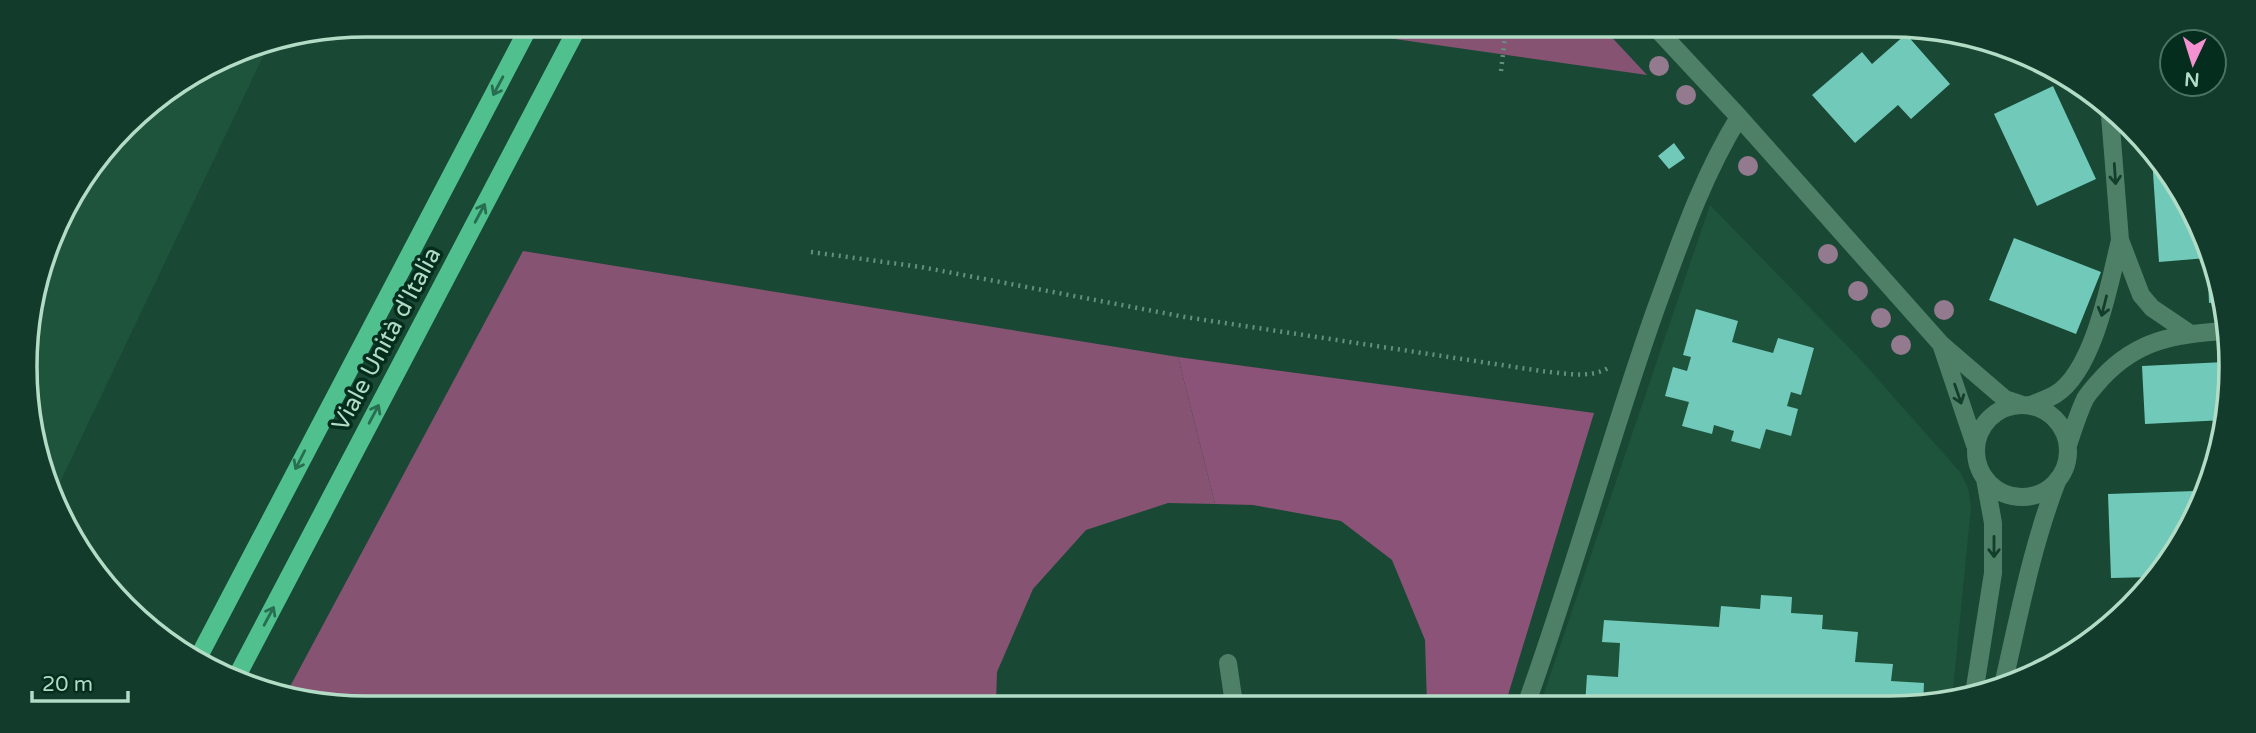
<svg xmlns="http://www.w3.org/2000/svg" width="2256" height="733" font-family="'Varela Round',sans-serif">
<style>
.built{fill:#1f543c}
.green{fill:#865373}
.forest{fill:#8b5377}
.building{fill:#71c9ba}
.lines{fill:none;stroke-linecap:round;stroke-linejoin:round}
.path{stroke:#65917c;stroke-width:4.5;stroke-dasharray:2 5;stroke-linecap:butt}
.minor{stroke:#4e8068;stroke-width:18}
.major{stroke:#50c08f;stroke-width:18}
.tree{fill:#937a8e}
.oneway{stroke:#276f50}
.oneway2{stroke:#143e2c}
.labels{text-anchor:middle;stroke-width:7;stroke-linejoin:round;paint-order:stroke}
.street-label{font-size:24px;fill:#b3dcc6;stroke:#052d1d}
.rim{fill:none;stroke:#b3dcc6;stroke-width:3.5}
</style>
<rect width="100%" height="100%" fill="#194834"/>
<!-- built -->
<path class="built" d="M 269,44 L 54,495 L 36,455 L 27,322 L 60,215 L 141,110 L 236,50 Z
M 1710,205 L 1859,358 L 1960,472 L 1968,488 L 1971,507 L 1952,700 L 1935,706 L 1540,705 Z"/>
<!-- green -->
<path class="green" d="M 1318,28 L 1605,30 L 1647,75 Z
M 523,251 L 1178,357 L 1215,504 L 1168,503 L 1086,530 L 1033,589 L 997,672 L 996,703 L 299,702 L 285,696 Z"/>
<!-- forest -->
<path class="forest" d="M 1178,357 L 1594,413 L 1505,705 L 1427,704 L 1425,640 L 1392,560 L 1341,521 L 1253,505 L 1215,504 Z"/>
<!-- building -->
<path class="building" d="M 1906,34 L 1950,84 L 1911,119 L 1898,105 L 1855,143 L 1812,95 L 1862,52 L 1872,64 Z
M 2053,86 L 2096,179 L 2037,206 L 1994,114 Z
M 1674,143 L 1685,158 L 1669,169 L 1658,156 Z
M 2152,158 L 2155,158 L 2174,177 L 2225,301 L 2209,303 L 2207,258 L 2159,262 Z
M 2014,238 L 2101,272 L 2076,334 L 1989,300 Z
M 1696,309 L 1738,321 L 1732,342 L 1773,353 L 1778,338 L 1814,348 L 1801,395 L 1791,392 L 1787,406 L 1798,409 L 1791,436 L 1766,429 L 1760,449 L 1731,441 L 1734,431 L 1714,425 L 1712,434 L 1682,426 L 1689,402 L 1665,396 L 1673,367 L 1687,371 L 1691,357 L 1683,355 Z
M 2225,362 L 2225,420 L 2145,424 L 2142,366 Z
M 2195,491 L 2196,510 L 2186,537 L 2153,577 L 2111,578 L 2108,494 Z
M 1761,595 L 1792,597 L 1791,613 L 1823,615 L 1822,629 L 1858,632 L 1855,662 L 1893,664 L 1891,681 L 1924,683 L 1923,705 L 1585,705 L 1587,675 L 1618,677 L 1620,643 L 1602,642 L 1604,620 L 1719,627 L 1721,606 L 1760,609 Z"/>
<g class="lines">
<!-- path -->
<path class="path" d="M 1582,30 L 1633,33
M 1501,71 L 1506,29
M 811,252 L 921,267 L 1185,317 L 1541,371 C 1562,373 1590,379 1608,368"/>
<!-- minor -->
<path class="minor" d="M 1658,30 L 1739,117 L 1941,344 L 2005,399 L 2020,404
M 2107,109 L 2110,115 L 2120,240 L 2141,295 L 2152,308 L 2189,333
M 1941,344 L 1975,445
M1976 451a46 46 0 1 1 92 0a46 46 0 1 1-92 0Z
M 2030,405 C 2038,402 2048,399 2056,394 C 2094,370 2110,282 2120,240
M 2068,445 C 2073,430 2078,414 2085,399 C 2089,392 2096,385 2102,378 C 2137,340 2175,334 2225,331
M 1228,663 L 1234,704
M 2003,685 C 2019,616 2032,545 2058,479
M 1974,694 L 1993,573 L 1993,523 L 1985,479
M 1526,705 C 1573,575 1609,441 1655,311 C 1680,243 1701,179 1739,117"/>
<!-- major -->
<path class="major" d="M 197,660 L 530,25
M 237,676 L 579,25"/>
</g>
<!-- trees -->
<g class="tree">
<circle cx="1659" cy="66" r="10"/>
<circle cx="1686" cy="95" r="10"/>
<circle cx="1748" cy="166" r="10"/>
<circle cx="1828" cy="254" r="10"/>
<circle cx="1858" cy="291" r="10"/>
<circle cx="1944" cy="310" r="10"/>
<circle cx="1881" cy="318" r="10"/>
<circle cx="1901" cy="345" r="10"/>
</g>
<!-- one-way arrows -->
<defs><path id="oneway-shaft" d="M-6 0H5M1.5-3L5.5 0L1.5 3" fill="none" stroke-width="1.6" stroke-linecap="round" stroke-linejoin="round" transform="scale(1.75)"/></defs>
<g class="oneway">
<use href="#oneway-shaft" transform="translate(498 86) rotate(118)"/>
<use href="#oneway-shaft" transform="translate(480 213) rotate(-62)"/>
<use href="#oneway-shaft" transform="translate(374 414) rotate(-62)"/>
<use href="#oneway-shaft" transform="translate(300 460) rotate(117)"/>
<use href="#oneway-shaft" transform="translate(269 616) rotate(-62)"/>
</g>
<g class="oneway2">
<use href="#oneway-shaft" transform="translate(2115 174) rotate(86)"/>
<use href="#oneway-shaft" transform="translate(2104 306) rotate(104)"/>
<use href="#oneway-shaft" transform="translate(1958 394) rotate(71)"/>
<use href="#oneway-shaft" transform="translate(1994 547) rotate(90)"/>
</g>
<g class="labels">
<!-- street labels -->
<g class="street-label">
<text transform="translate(386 339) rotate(-62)" y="8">Viale Unità d'Italia</text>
</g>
</g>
<!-- crop -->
<path d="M0 0H2256V733H0ZM366 37H1890A329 329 0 0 1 2219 366V367A329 329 0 0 1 1890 696H366A329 329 0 0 1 37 367V366A329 329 0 0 1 366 37Z" fill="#133b2b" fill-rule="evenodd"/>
<path class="rim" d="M366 37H1890A329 329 0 0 1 2219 366V367A329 329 0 0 1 1890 696H366A329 329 0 0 1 37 367V366A329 329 0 0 1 366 37Z"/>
<!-- north arrow -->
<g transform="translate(2193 63) rotate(184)"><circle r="33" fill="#052d1d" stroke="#4b7361" stroke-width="2"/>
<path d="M0-5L12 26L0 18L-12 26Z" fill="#f590d1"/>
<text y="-10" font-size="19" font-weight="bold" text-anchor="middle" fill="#b3dcc6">N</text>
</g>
<!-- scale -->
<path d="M32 691v10h96v-10" fill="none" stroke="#b3dcc6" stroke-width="3.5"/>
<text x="42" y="691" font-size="21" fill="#b3dcc6" stroke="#052d1d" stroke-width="5" paint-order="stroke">20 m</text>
</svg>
